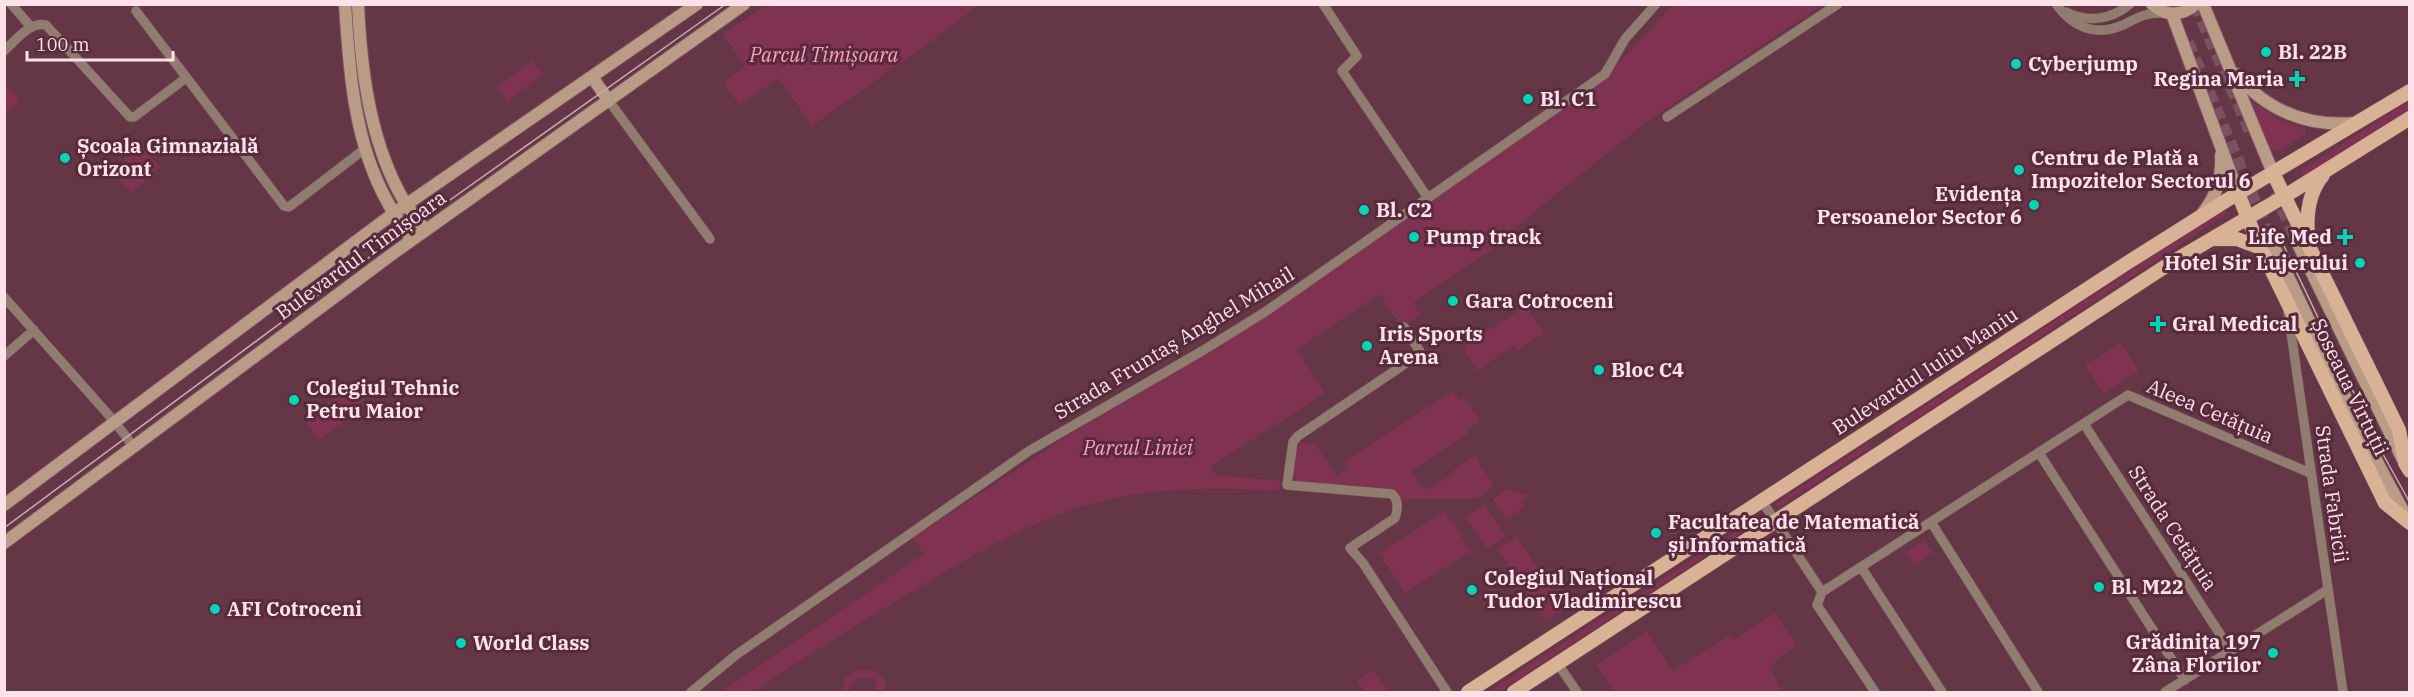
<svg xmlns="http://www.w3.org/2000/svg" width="2414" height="697" font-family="'IBM Plex Serif',serif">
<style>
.green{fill:#7f3351}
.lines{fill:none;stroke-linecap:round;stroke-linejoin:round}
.secondary-tunnel{stroke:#7b505f;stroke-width:12;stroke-dasharray:12 6;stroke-linecap:butt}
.street-casing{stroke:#805564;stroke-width:10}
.secondary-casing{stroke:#805564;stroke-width:14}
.primary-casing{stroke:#805564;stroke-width:15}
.street{stroke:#907d70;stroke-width:9}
.secondary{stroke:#b99b86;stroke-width:12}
.primary{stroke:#d9b296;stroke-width:14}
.tram{stroke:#cca9b4;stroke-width:1.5}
.poi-dot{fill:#00d5b7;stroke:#582b3c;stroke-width:2}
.labels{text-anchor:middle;stroke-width:6;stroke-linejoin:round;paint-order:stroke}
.poi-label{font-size:20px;font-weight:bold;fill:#ffe1ea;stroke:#582b3c;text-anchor:start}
.park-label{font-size:20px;font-style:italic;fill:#fe9fc0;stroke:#582b3c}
.street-label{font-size:20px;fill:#ffe1ea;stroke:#582b3c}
</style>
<rect width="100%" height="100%" fill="#643646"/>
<!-- green -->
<path class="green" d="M 766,5 L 766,4 L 978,5 L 944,32 L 812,126 L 779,78 L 739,105 L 723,82 L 745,66 L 722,34 Z
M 1673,5 L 1822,5 L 1644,124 L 1551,198 L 1492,249 L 1413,303 L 1421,315 L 1404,327 L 1402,328 L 1380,294 L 1297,349 L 1325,393 L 1210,467 L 1216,475 L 1280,481 L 1279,491 C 1214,486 1132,488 1071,510 C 1019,528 972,556 925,584 C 870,616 816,650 763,685 L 764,687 L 748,692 L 721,692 L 924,554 L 913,538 L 1088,422 L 1268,314 L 1601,82 Z
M 353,35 L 355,35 L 391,187 L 387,189 L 367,131 L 355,82 Z
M 532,61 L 543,75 L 507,101 L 497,87 Z
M 5,83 L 20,100 L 5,113 Z
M 2252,101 L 2278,119 L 2304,129 L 2307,133 L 2276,152 L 2267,146 L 2248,104 Z
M 2409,101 L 2409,110 L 2304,177 L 2300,171 Z
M 140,145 L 160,167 L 131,193 L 111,171 Z
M 2225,209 L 2228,213 L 1893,434 L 1890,429 Z
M 1526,306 L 1544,333 L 1517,350 L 1514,345 L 1477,371 L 1464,350 L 1465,345 Z
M 2121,343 L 2139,371 L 2104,394 L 2085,365 Z
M 353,386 L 367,406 L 318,440 L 304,419 Z
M 1453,391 L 1459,399 L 1464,396 L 1480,421 L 1467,429 L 1469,433 L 1412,471 L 1425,490 L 1455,473 L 1453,470 L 1475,456 L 1494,486 L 1477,499 L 1400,499 L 1299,485 L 1292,474 L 1299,442 L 1315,444 L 1337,476 L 1349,468 L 1345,461 Z
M 1869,442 L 1871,447 L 1778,508 L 1775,504 Z
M 1509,489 L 1529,495 L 1521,500 L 1525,507 L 1506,519 L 1493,499 Z
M 1484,504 L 1506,536 L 1487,549 L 1465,517 Z
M 1445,511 L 1471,551 L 1405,593 L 1379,553 Z
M 1754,519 L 1757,523 L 1498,692 L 1488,692 Z
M 1517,537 L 1564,610 L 1546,621 L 1497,549 Z
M 1925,540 L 1933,552 L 1914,565 L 1906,552 Z
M 1775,613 L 1797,646 L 1777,659 L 1770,669 L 1783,692 L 1614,692 L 1596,665 L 1647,631 L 1673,671 L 1729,635 L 1733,640 Z
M 860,669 C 875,668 887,676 886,692 L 878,692 L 876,681 C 866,675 859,676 851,683 L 849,692 L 842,692 L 845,678 Z
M 1374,670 L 1388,691 L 1386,692 L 1364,692 L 1357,681 Z"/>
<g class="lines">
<!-- secondary-tunnel -->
<path class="secondary-tunnel" d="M 2195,4 L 2250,132
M 2188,42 L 2275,249
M 2275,192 L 2296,240"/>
<!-- street casing -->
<g class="street-casing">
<path id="street" d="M 11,4 L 31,27
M 1323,4 L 1357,56 L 1342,71 L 1428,198
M 2056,4 C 2072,27 2095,37 2123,25 C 2137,18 2146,12 2163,13
M 136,11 L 284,206 L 289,207 L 366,148
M 2066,12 C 2088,23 2111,20 2130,4
M 4,51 C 15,41 30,21 46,25 L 130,117 L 134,117 L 186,78
M 609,101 L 710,239
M 1667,117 L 1838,4
M 4,297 L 114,421 L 134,447
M 2288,312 L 2343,692
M 1404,327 L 1421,353 L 1298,436 L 1293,442 L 1287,485 L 1392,494 C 1399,500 1398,509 1395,518 L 1350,548 L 1363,563 L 1447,692
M 4,356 L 34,330
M 2084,424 L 2231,651
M 2039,453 L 2185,680
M 1762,501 L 1822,592
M 1931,522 L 2038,692
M 1861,567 L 1942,692
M 1822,592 L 2128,395 L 2310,473
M 1822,592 L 1817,605 L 1875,692
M 1558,664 L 1577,692
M 691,692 L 736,655 L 1029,451 L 1202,351 L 1265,312 L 1605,74 L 1625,39 L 1656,4
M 2165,692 L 2327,590"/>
</g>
<!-- secondary casing -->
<g class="secondary-casing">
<path id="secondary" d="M 345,4 C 349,70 354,142 387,201 C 394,215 403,227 412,240
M 358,4 C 361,68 369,135 399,192 C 406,206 417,218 425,230
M 2152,4 C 2166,17 2182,16 2196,4
M 2203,4 L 2273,173
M 2172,14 L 2238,193
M 2236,74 C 2267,111 2308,127 2355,123
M 592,77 L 609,101
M 2202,214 C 2217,195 2222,179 2221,155
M 2296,240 L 2402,458
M 2275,249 L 2368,445 L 2408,520
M 4,505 L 394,213 L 697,4
M 4,543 L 395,252 L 744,4"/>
</g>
<!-- primary casing -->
<g class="primary-casing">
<path id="primary" d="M 2273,173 L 2399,430 L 2405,463 L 2410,471
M 2238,193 L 2254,234 L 2385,503 L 2410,523
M 2308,236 C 2306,214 2309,192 2323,175
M 2214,239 L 2237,239 L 2261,248
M 1468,692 L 2127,263 L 2227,200 L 2410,91
M 1514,692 L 2169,264 L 2285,196 L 2410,118"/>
</g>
<!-- street -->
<use href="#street" class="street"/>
<!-- secondary -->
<use href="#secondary" class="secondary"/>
<!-- primary -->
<use href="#primary" class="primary"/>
<!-- tram -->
<path class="tram" d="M 2284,246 L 2384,456 L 2410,503
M 4,528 L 371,256 L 726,4"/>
</g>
<!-- markers -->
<g class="poi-dot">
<circle cx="2266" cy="52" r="6"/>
<circle cx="2016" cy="64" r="6"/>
<path d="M2294 70h6v6h6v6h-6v6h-6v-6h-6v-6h6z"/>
<circle cx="1528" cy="99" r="6"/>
<circle cx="65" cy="158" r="6"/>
<circle cx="2019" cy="170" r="6"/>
<circle cx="2034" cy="205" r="6"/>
<circle cx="1364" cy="210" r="6"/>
<circle cx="1414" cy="237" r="6"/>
<path d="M2342 228h6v6h6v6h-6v6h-6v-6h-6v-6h6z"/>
<circle cx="2360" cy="263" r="6"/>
<circle cx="1453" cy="301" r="6"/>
<path d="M2155 315h6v6h6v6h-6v6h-6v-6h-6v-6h6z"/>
<circle cx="1367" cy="346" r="6"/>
<circle cx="1599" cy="370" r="6"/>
<circle cx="294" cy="400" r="6"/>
<circle cx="1656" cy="533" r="6"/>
<circle cx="2099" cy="587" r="6"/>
<circle cx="1472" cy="590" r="6"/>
<circle cx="215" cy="609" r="6"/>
<circle cx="461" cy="643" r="6"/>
<circle cx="2273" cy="653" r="6"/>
</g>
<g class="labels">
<!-- poi labels -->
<g class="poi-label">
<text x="2278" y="59">Bl. 22B</text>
<text x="2028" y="71">Cyberjump</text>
<text x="2284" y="86" text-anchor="end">Regina Maria</text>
<text x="1540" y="106">Bl. C1</text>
<text x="77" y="153">Școala Gimnazială<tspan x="77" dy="23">Orizont</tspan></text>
<text x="2031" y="165">Centru de Plată a<tspan x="2031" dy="23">Impozitelor Sectorul 6</tspan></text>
<text x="2022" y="201" text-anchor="end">Evidența<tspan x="2022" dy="23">Persoanelor Sector 6</tspan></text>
<text x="1376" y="217">Bl. C2</text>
<text x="1426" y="244">Pump track</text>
<text x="2332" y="244" text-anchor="end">Life Med</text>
<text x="2348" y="270" text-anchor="end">Hotel Sir Lujerului</text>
<text x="1465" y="308">Gara Cotroceni</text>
<text x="2172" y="331">Gral Medical</text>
<text x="1379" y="341">Iris Sports<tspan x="1379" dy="23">Arena</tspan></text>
<text x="1611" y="377">Bloc C4</text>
<text x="306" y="395">Colegiul Tehnic<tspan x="306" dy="23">Petru Maior</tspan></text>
<text x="1668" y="529">Facultatea de Matematică<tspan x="1668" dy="23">și Informatică</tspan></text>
<text x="1484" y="585">Colegiul Național<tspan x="1484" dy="23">Tudor Vladimirescu</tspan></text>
<text x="2111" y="594">Bl. M22</text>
<text x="227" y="616">AFI Cotroceni</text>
<text x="2261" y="649" text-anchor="end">Grădinița 197<tspan x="2261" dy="23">Zâna Florilor</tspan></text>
<text x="473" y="650">World Class</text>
</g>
<!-- park labels -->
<g class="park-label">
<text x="824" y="62">Parcul Timișoara</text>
<text x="1138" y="455">Parcul Liniei</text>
</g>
<!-- street labels -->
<g class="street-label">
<text transform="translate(361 255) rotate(-36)" y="7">Bulevardul Timișoara</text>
<text transform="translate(1174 343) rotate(-31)" y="7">Strada Fruntaș Anghel Mihail</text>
<text transform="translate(1925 371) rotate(-33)" y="7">Bulevardul Iuliu Maniu</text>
<text transform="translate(2350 387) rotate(64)" y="7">Șoseaua Virtuții</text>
<text transform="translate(2210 411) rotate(23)" y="7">Aleea Cetățuia</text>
<text transform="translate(2332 494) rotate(82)" y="7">Strada Fabricii</text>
<text transform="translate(2173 528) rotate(57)" y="7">Strada Cetățuia</text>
</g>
</g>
<!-- border -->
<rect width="2414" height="697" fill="none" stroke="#ffe1ea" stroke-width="12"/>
<!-- scale -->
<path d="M27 51v9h146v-9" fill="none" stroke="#ffe1ea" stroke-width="3"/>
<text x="36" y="51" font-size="18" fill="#ffe1ea" stroke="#582b3c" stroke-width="4.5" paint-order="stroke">100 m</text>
</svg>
